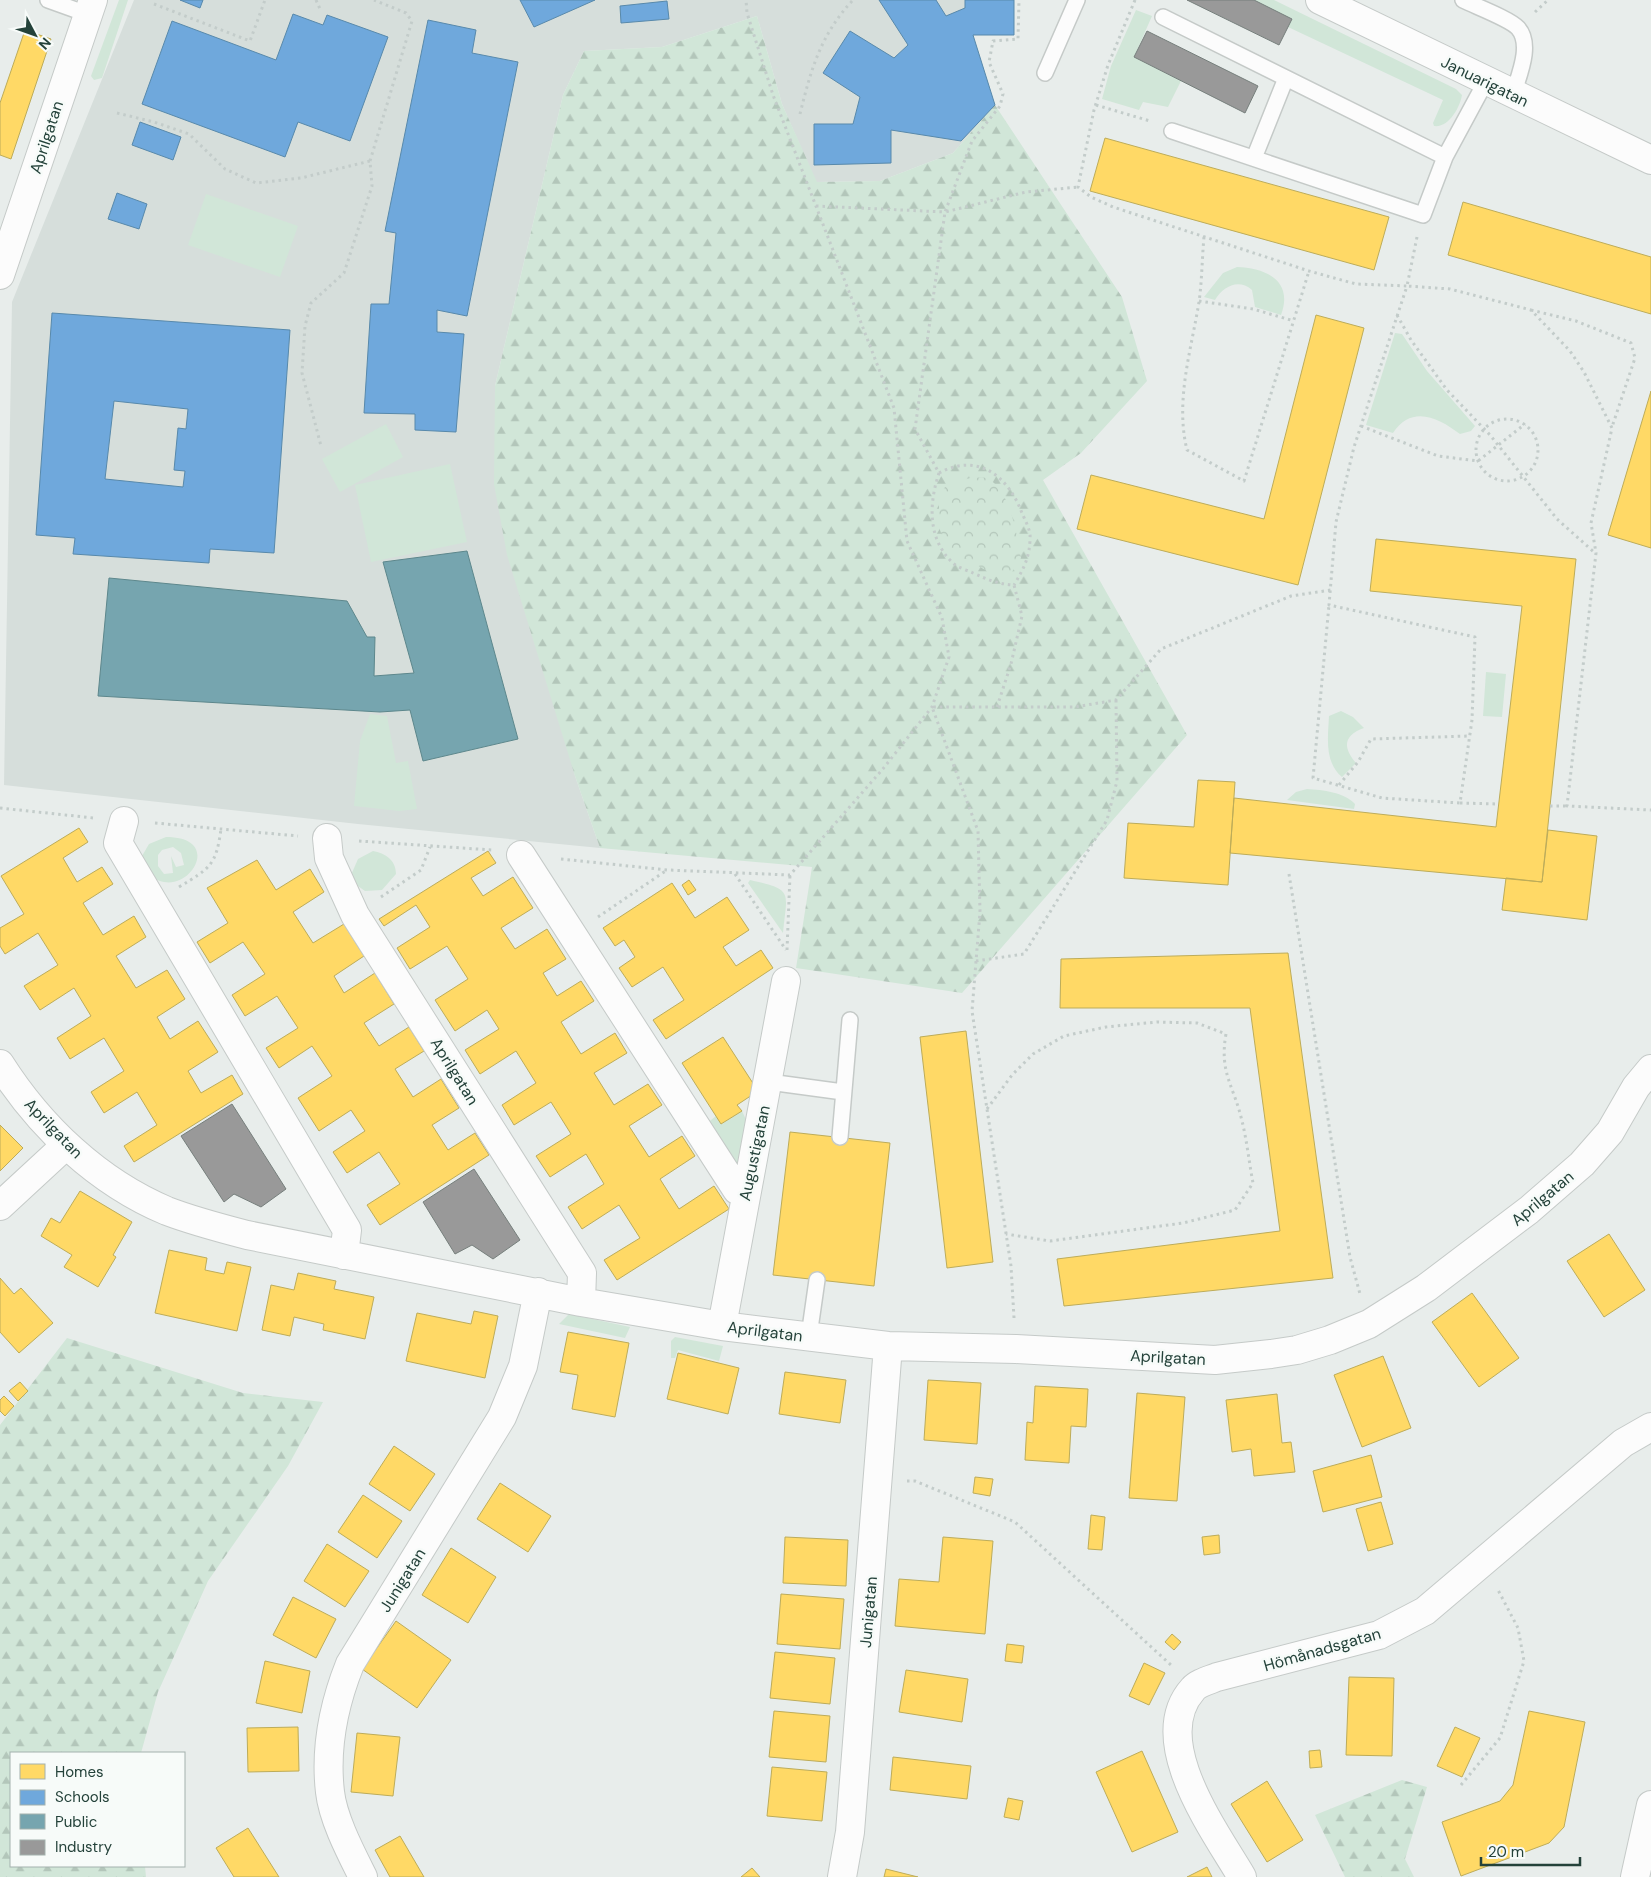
<svg xmlns="http://www.w3.org/2000/svg" width="1651" height="1877" font-family="'DM Sans',sans-serif">
<style>
.built{fill:#d6dedb}
.green{fill:#d1e6d8;fill-rule:evenodd}
.forest{fill:url(#forest-firs)}
.park{fill:url(#park-crowns)}
.homes{fill:#ffd966;stroke:#bdac59}
.schools{fill:#6fa8dc;stroke:#5889ab;fill-rule:evenodd}
.public{fill:#76a5af;stroke:#5d878c}
.industry{fill:#999;stroke:#767f7c}
.lines{fill:none;stroke-linecap:round;stroke-linejoin:round}
.service-casing{stroke:#c5cac8;stroke-width:18}
.minor-casing{stroke:#c5cac8;stroke-width:30}
.path{stroke:#c3ccca;stroke-width:3;stroke-dasharray:2.5 4;stroke-linecap:butt}
.service{stroke:#fcfcfc;stroke-width:15}
.minor{stroke:#fcfcfc;stroke-width:28}
.labels{text-anchor:middle;stroke-width:5;stroke-linejoin:round;paint-order:stroke}
.street-label{font-size:16px;fill:#24423a;stroke:#f7fbf9}
</style>
<defs>
<pattern id="forest-firs" width="22" height="20" patternUnits="userSpaceOnUse" patternTransform="scale(1.25)"><rect width="22" height="20" fill="#d1e6d8"/><path d="M5 1l3.5 6h-7zM16 11l3.5 6h-7z" fill="#b3c6ba"/></pattern>
<pattern id="park-crowns" width="20" height="18" patternUnits="userSpaceOnUse" patternTransform="scale(1.25)"><rect width="20" height="18" fill="#d1e6d8"/><path d="M2 6a3 3 0 1 1 6 0M12 15a3 3 0 1 1 6 0" fill="none" stroke="#b3c6ba"/></pattern>
</defs>
<rect width="100%" height="100%" fill="#e8edeb"/>
<!-- built -->
<path class="built" d="M 134,0 L 1014,0 L 1014,35 L 973,35 L 995,105 L 953,153 L 880,181 L 816,182 L 782,104 L 757,16 L 662,47 L 584,51 L 563,95 L 495,386 L 575,776 L 600,848 L 358,824 L 4,785 L 12,302 Z"/>
<!-- green -->
<path class="green" d="M 119,0 L 128,0 L 102,78 L 94,80 L 91,76 Z
M 1254,0 L 1274,0 L 1456,89 L 1462,95 C 1460,107 1449,128 1434,126 L 1433,123 L 1443,100 L 1288,27 L 1292,19 Z
M 1136,10 L 1152,16 L 1134,57 L 1181,81 L 1168,107 L 1143,102 L 1139,110 L 1102,99 L 1111,66 Z
M 206,194 L 298,226 L 280,277 L 188,245 Z
M 1237,267 C 1265,268 1294,280 1281,315 L 1255,307 L 1252,290 C 1238,278 1223,287 1215,300 L 1204,297 L 1223,273 Z
M 1395,333 L 1402,334 L 1427,371 L 1475,426 L 1471,431 L 1460,434 C 1439,418 1412,404 1393,433 L 1366,425 Z
M 386,424 L 403,457 L 340,492 L 322,459 Z
M 450,464 L 467,542 L 371,562 L 355,485 Z
M 1486,672 L 1506,674 L 1502,717 L 1483,716 Z
M 1341,711 L 1353,717 L 1364,728 C 1344,735 1342,747 1356,763 L 1342,777 C 1324,762 1328,737 1329,716 Z
M 370,714 L 387,716 L 396,763 L 408,761 L 417,809 L 399,811 L 354,806 L 360,741 Z
M 1307,789 C 1323,790 1344,792 1355,804 L 1354,809 L 1287,800 L 1296,792 Z
M 166,837 C 221,837 193,888 164,882 C 158,881 151,877 146,874 L 142,856 L 149,844 ZM 173,847 L 181,853 L 184,865 L 176,867 L 171,856 L 173,873 L 164,874 L 158,866 L 158,855 L 162,850 Z
M 373,851 C 385,853 396,860 396,874 L 382,890 L 365,891 L 355,884 L 351,875 L 358,859 Z
M 750,880 C 794,890 787,891 783,933 L 748,883 Z
M 742,1111 L 748,1124 L 741,1161 L 734,1163 L 706,1124 L 716,1116 L 722,1124 Z
M 569,1314 L 630,1327 L 625,1338 L 559,1324 Z
M 675,1337 L 723,1346 L 719,1361 L 678,1350 L 675,1358 L 671,1358 L 671,1341 Z"/>
<!-- forest -->
<path class="forest" d="M 757,16 L 782,104 L 817,182 L 880,181 L 953,153 L 995,105 L 1122,297 L 1147,381 L 1081,453 L 1043,480 L 1187,735 L 962,993 L 796,968 L 812,867 L 600,848 L 575,776 L 507,555 L 494,484 L 495,386 L 563,95 L 584,51 L 662,47 Z
M 67,1338 L 243,1393 L 323,1402 L 288,1466 L 208,1581 L 158,1692 L 141,1753 L 11,1753 L 11,1866 L 145,1866 L 146,1877 L 0,1877 L 0,1425 Z
M 1402,1780 L 1427,1787 L 1405,1859 L 1414,1877 L 1345,1877 L 1315,1815 Z"/>
<!-- park -->
<path class="park" d="M 970,478 C 974,478 982,477 986,478 C 1010,487 1017,536 1021,558 L 1010,575 L 997,577 L 953,551 L 944,542 L 939,527 L 939,494 L 947,485 Z"/>
<!-- homes -->
<path class="homes" d="M 25,30 L 51,39 L 11,159 L 0,155 L 0,103 Z
M 1105,138 L 1389,217 L 1374,270 L 1090,191 Z
M 1463,202 L 1651,257 L 1651,314 L 1448,255 Z
M 1316,315 L 1364,328 L 1298,585 L 1077,529 L 1091,475 L 1264,519 Z
M 1651,391 L 1651,548 L 1608,535 Z
M 1376,539 L 1576,559 L 1542,882 L 1230,853 L 1234,798 L 1496,827 L 1522,606 L 1370,591 Z
M 1198,780 L 1235,782 L 1228,885 L 1124,878 L 1128,823 L 1194,827 Z
M 79,828 L 88,842 L 63,858 L 77,882 L 102,867 L 113,884 L 83,903 L 103,935 L 134,916 L 146,937 L 116,956 L 136,988 L 167,970 L 185,999 L 157,1017 L 170,1039 L 198,1021 L 218,1052 L 188,1071 L 201,1093 L 232,1075 L 243,1094 L 134,1162 L 124,1146 L 157,1125 L 137,1092 L 104,1113 L 91,1092 L 124,1071 L 104,1038 L 70,1059 L 57,1038 L 91,1016 L 74,988 L 40,1010 L 24,986 L 58,965 L 38,933 L 5,954 L 0,946 L 0,928 L 24,914 L 1,876 Z
M 1548,830 L 1597,836 L 1587,920 L 1502,910 L 1506,878 L 1542,882 Z
M 488,851 L 496,863 L 471,878 L 483,896 L 513,877 L 533,908 L 501,928 L 515,949 L 547,929 L 566,959 L 543,973 L 557,996 L 581,981 L 594,1001 L 561,1022 L 581,1054 L 615,1033 L 627,1053 L 594,1073 L 614,1105 L 648,1084 L 662,1105 L 629,1126 L 649,1157 L 682,1136 L 695,1156 L 660,1179 L 679,1209 L 714,1186 L 729,1209 L 617,1280 L 604,1260 L 640,1238 L 619,1205 L 582,1229 L 568,1207 L 604,1184 L 586,1154 L 550,1177 L 536,1156 L 571,1134 L 551,1102 L 514,1125 L 502,1105 L 536,1083 L 516,1051 L 480,1074 L 465,1050 L 499,1029 L 487,1010 L 455,1031 L 435,1000 L 468,979 L 447,946 L 410,969 L 397,948 L 430,927 L 416,905 L 384,926 L 379,919 Z
M 257,860 L 276,890 L 310,869 L 324,892 L 293,912 L 313,943 L 344,924 L 364,956 L 334,976 L 344,993 L 375,973 L 394,1004 L 364,1023 L 379,1046 L 409,1027 L 424,1051 L 395,1069 L 413,1097 L 441,1079 L 459,1108 L 432,1125 L 448,1150 L 475,1133 L 489,1155 L 380,1225 L 367,1205 L 400,1184 L 379,1152 L 347,1173 L 333,1152 L 365,1131 L 351,1110 L 319,1131 L 298,1098 L 332,1076 L 312,1046 L 279,1068 L 266,1048 L 298,1028 L 277,996 L 245,1016 L 232,995 L 265,974 L 243,942 L 210,963 L 197,942 L 228,923 L 207,888 Z
M 689,880 L 696,890 L 688,895 L 682,885 Z
M 672,883 L 695,918 L 727,897 L 749,930 L 723,947 L 736,966 L 761,950 L 773,968 L 666,1039 L 653,1020 L 684,1000 L 663,967 L 632,987 L 619,968 L 635,957 L 624,940 L 615,946 L 603,928 Z
M 1288,953 L 1333,1278 L 1064,1306 L 1057,1259 L 1280,1231 L 1250,1008 L 1060,1008 L 1061,959 Z
M 966,1031 L 993,1262 L 947,1268 L 920,1037 Z
M 723,1037 L 758,1091 L 737,1105 L 742,1111 L 721,1124 L 682,1063 Z
M 0,1125 L 23,1148 L 0,1171 Z
M 790,1132 L 890,1143 L 874,1286 L 773,1275 Z
M 80,1191 L 132,1222 L 113,1255 L 116,1257 L 98,1287 L 64,1267 L 72,1255 L 41,1236 L 51,1218 L 60,1223 Z
M 1609,1234 L 1645,1290 L 1604,1317 L 1567,1261 Z
M 169,1250 L 207,1258 L 205,1270 L 224,1274 L 227,1262 L 251,1267 L 237,1331 L 155,1313 Z
M 298,1273 L 336,1281 L 334,1289 L 374,1297 L 365,1339 L 323,1330 L 324,1324 L 294,1317 L 290,1336 L 262,1330 L 271,1285 L 294,1290 Z
M 0,1278 L 14,1294 L 21,1288 L 53,1323 L 19,1353 L 0,1332 Z
M 1472,1293 L 1519,1358 L 1479,1387 L 1432,1322 Z
M 474,1311 L 498,1316 L 485,1378 L 406,1361 L 417,1313 L 471,1324 Z
M 568,1332 L 629,1343 L 615,1417 L 572,1409 L 578,1375 L 560,1372 Z
M 678,1353 L 739,1368 L 728,1414 L 667,1399 Z
M 1383,1356 L 1411,1428 L 1362,1447 L 1334,1375 Z
M 785,1372 L 846,1380 L 840,1423 L 779,1414 Z
M 928,1380 L 981,1383 L 977,1444 L 924,1440 Z
M 20,1382 L 28,1391 L 18,1401 L 9,1391 Z
M 1035,1386 L 1088,1389 L 1086,1427 L 1071,1426 L 1069,1463 L 1025,1460 L 1027,1422 L 1033,1423 Z
M 1137,1393 L 1185,1397 L 1177,1501 L 1129,1498 Z
M 1277,1394 L 1282,1443 L 1291,1442 L 1295,1472 L 1254,1476 L 1251,1449 L 1232,1452 L 1226,1400 Z
M 4,1396 L 14,1406 L 5,1416 L 0,1411 L 0,1400 Z
M 394,1446 L 435,1474 L 410,1511 L 369,1484 Z
M 1371,1455 L 1382,1497 L 1323,1512 L 1313,1471 Z
M 975,1477 L 993,1479 L 990,1496 L 973,1493 Z
M 500,1483 L 551,1516 L 528,1552 L 477,1519 Z
M 363,1495 L 402,1521 L 377,1558 L 338,1532 Z
M 1381,1502 L 1393,1544 L 1368,1551 L 1356,1509 Z
M 1091,1515 L 1105,1517 L 1102,1550 L 1088,1549 Z
M 1219,1535 L 1220,1553 L 1204,1555 L 1202,1537 Z
M 785,1537 L 848,1540 L 846,1586 L 783,1583 Z
M 943,1537 L 993,1541 L 985,1634 L 895,1626 L 899,1579 L 939,1582 Z
M 327,1544 L 369,1571 L 345,1607 L 304,1581 Z
M 451,1548 L 496,1577 L 468,1623 L 422,1595 Z
M 781,1594 L 844,1599 L 840,1649 L 777,1644 Z
M 293,1597 L 336,1619 L 316,1658 L 273,1635 Z
M 396,1621 L 451,1660 L 417,1708 L 362,1669 Z
M 1172,1634 L 1181,1642 L 1174,1650 L 1165,1642 Z
M 1007,1644 L 1024,1646 L 1022,1663 L 1005,1661 Z
M 775,1652 L 835,1658 L 830,1704 L 770,1698 Z
M 265,1661 L 310,1671 L 302,1713 L 256,1703 Z
M 1144,1663 L 1165,1673 L 1149,1705 L 1129,1696 Z
M 906,1670 L 968,1679 L 962,1722 L 899,1712 Z
M 1349,1677 L 1394,1678 L 1392,1756 L 1346,1755 Z
M 774,1711 L 830,1716 L 826,1762 L 769,1757 Z
M 1529,1711 L 1585,1722 L 1564,1827 L 1549,1843 L 1461,1876 L 1442,1822 L 1500,1801 L 1513,1785 Z
M 298,1727 L 299,1771 L 248,1772 L 247,1728 Z
M 1455,1727 L 1480,1738 L 1462,1777 L 1437,1766 Z
M 357,1733 L 400,1737 L 393,1796 L 351,1792 Z
M 1320,1750 L 1322,1767 L 1310,1768 L 1309,1751 Z
M 1142,1751 L 1178,1832 L 1132,1852 L 1096,1772 Z
M 893,1757 L 971,1766 L 967,1799 L 890,1790 Z
M 772,1767 L 827,1772 L 822,1821 L 767,1816 Z
M 1267,1781 L 1303,1840 L 1267,1862 L 1231,1804 Z
M 1008,1798 L 1023,1801 L 1019,1820 L 1004,1817 Z
M 248,1828 L 279,1877 L 234,1877 L 216,1848 Z
M 400,1836 L 424,1877 L 390,1877 L 375,1850 Z
M 1207,1867 L 1212,1877 L 1187,1877 Z
M 752,1868 L 760,1877 L 741,1877 Z
M 886,1869 L 918,1877 L 884,1877 Z"/>
<!-- schools -->
<path class="schools" d="M 180,0 L 203,0 L 200,8 Z
M 520,0 L 595,0 L 534,27 Z
M 879,0 L 936,0 L 946,16 L 965,8 L 965,0 L 1014,0 L 1014,35 L 973,35 L 995,105 L 961,141 L 891,130 L 891,163 L 814,165 L 814,124 L 853,124 L 860,97 L 823,73 L 850,31 L 894,58 L 908,45 Z
M 667,1 L 669,19 L 621,23 L 620,6 Z
M 293,14 L 323,25 L 327,15 L 388,37 L 350,141 L 298,122 L 285,157 L 142,104 L 172,21 L 276,60 Z
M 428,20 L 476,30 L 472,53 L 518,62 L 467,316 L 437,310 L 437,332 L 464,334 L 456,432 L 415,430 L 415,414 L 364,413 L 371,304 L 389,304 L 396,233 L 385,231 Z
M 140,122 L 181,137 L 173,160 L 132,145 Z
M 117,193 L 147,204 L 139,229 L 108,219 Z
M 52,313 L 290,330 L 274,553 L 210,549 L 209,563 L 73,554 L 75,538 L 36,535 ZM 114,401 L 188,409 L 186,429 L 178,428 L 174,470 L 185,471 L 183,487 L 105,479 Z"/>
<!-- public -->
<path class="public" d="M 467,551 L 518,739 L 423,761 L 410,710 L 380,712 L 98,696 L 109,578 L 347,601 L 367,637 L 375,637 L 374,676 L 414,673 L 383,562 Z"/>
<!-- industry -->
<path class="industry" d="M 1187,0 L 1254,0 L 1292,19 L 1279,45 Z
M 1147,31 L 1258,86 L 1245,113 L 1134,57 Z
M 232,1104 L 286,1189 L 261,1207 L 234,1194 L 224,1202 L 181,1136 Z
M 474,1169 L 520,1240 L 493,1259 L 472,1245 L 455,1254 L 423,1202 Z"/>
<g class="lines">
<!-- service casing -->
<g class="service-casing">
<path id="service" d="M 48,0 L 87,14
M 1463,0 C 1475,6 1510,19 1518,28 C 1533,45 1518,77 1513,95
M 1163,17 L 1445,157
M 1045,73 L 1077,0
M 1172,131 L 1423,215 L 1445,157 L 1486,81
M 1254,158 L 1286,78
M 769,1082 L 843,1092
M 840,1137 L 850,1020
M 809,1336 L 817,1280"/>
</g>
<!-- minor casing -->
<g class="minor-casing">
<path id="minor" d="M 1320,0 L 1651,160
M 0,275 L 93,0
M 124,821 L 118,843 L 347,1230 L 344,1255
M 327,838 L 329,858 L 355,915 L 582,1273 L 581,1302
M 521,855 L 737,1190 L 745,1191
M 0,1064 C 40,1127 98,1182 167,1211 C 193,1221 220,1228 247,1235 L 581,1302 L 722,1326 L 888,1346 L 1016,1349 L 1215,1360 L 1271,1354 L 1297,1350 L 1330,1340 L 1369,1324 L 1426,1288 L 1529,1210 L 1582,1164 L 1610,1132 L 1636,1087 L 1651,1069
M 0,1206 L 66,1145
M 722,1326 L 786,981
M 363,1877 C 351,1853 333,1819 330,1792 C 325,1749 334,1704 350,1664 L 502,1417 L 523,1366 L 538,1292
M 842,1877 L 850,1832 L 888,1346
M 1242,1877 C 1215,1831 1147,1740 1193,1689 C 1198,1683 1210,1680 1217,1677 L 1379,1635 L 1425,1611 L 1623,1443 L 1651,1427
M 1635,1877 L 1651,1805"/>
</g>
<!-- path -->
<path class="path" d="M 316,0 L 320,9
M 1135,0 L 1108,65 L 1094,110 L 1078,187 L 1091,197 L 1113,207 L 1309,271 L 1356,284 L 1407,286 L 1354,447 L 1336,522 L 1329,605 L 1475,637 L 1472,720 L 1460,803 L 1382,798 L 1313,778 L 1329,605
M 154,4 L 250,41 L 265,0
M 1535,12 L 1548,0
M 1096,105 L 1150,121
M 117,113 L 154,122 L 189,134 L 225,169 L 256,183 L 301,178 L 370,161 L 372,186 L 344,273 L 311,303 L 305,326 L 302,373 L 321,446
M 800,114 C 811,69 821,34 853,0
M 370,161 L 412,21 L 406,13 L 374,0
M 816,206 L 945,212 L 972,141 L 1000,106 L 1003,94 L 989,62 L 993,41 L 1018,39 L 1019,0
M 1204,237 C 1202,258 1202,281 1199,302 C 1191,351 1175,401 1187,450 L 1244,481 L 1309,271
M 1417,237 L 1407,286 L 1450,289 L 1531,310 L 1570,351 L 1584,372 L 1612,428 L 1591,523 L 1596,553 L 1567,806 L 1651,810
M 1199,301 L 1253,309 L 1294,321
M 1531,310 L 1576,321 L 1631,343 L 1635,358 L 1612,427
M 1397,315 L 1411,340 L 1447,390 L 1490,435 L 1557,519 L 1595,553
M1476 450a31 31 0 1 1 62 0a31 31 0 1 1-62 0Z
M 1361,426 L 1438,456 L 1478,461 L 1525,424
M 939,473 C 978,452 1008,476 1022,513 C 1025,520 1031,531 1030,538 C 1030,557 1023,570 1014,585
M 997,707 L 1011,664 L 1022,616 L 1014,585 C 998,584 988,580 973,573 C 967,570 958,568 953,563 C 927,539 929,503 939,473 L 915,429 L 945,212 L 1026,192 L 1078,187
M 1339,785 L 1358,762 L 1371,739 L 1470,736
M 1460,803 L 1498,804
M 1550,806 L 1566,806
M 0,808 L 94,818
M 155,823 L 298,836
M 359,841 L 492,850
M 561,859 L 668,870 L 790,875 L 882,770 L 932,707 L 949,657 L 942,618 L 907,541 L 894,408 L 773,95 L 747,13 L 746,0
M 735,874 L 786,950
M 1289,874 L 1350,1257 L 1360,1294
M 179,887 C 210,868 216,866 221,829
M 381,897 L 421,870 L 430,847
M 598,917 L 667,870
M 787,950 L 790,875
M 976,961 L 1024,954 L 1107,820 L 1117,781 L 1116,700
M 987,1109 L 1012,1075 L 1033,1054 L 1064,1036 L 1106,1027 L 1157,1022 L 1197,1023 L 1226,1034 C 1219,1073 1234,1086 1242,1121 C 1247,1141 1249,1162 1253,1183 L 1235,1210 L 1183,1223 L 1050,1241 L 1006,1234
M 1014,1318 L 1011,1266 L 972,1011 L 980,912 L 978,831 L 932,707 L 1075,707 L 1116,700 L 1161,649 L 1291,596 L 1331,590
M 907,1481 L 915,1481 L 1015,1522 L 1172,1666
M 1461,1785 L 1500,1738 L 1524,1661 L 1518,1628 L 1498,1590"/>
<!-- service -->
<use href="#service" class="service"/>
<!-- minor -->
<use href="#minor" class="minor"/>
</g>
<g class="labels">
<!-- street labels -->
<g class="street-label">
<text transform="translate(1485 81) rotate(26)" y="6">Januarigatan</text>
<text transform="translate(46 137) rotate(-72)" y="6">Aprilgatan</text>
<text transform="translate(455 1071) rotate(58)" y="6">Aprilgatan</text>
<text transform="translate(54 1128) rotate(46)" y="6">Aprilgatan</text>
<text transform="translate(754 1153) rotate(-78)" y="6">Augustigatan</text>
<text transform="translate(1542 1198) rotate(-40)" y="6">Aprilgatan</text>
<text transform="translate(765 1331) rotate(7)" y="6">Aprilgatan</text>
<text transform="translate(1168 1357) rotate(3)" y="6">Aprilgatan</text>
<text transform="translate(402 1580) rotate(-58)" y="6">Junigatan</text>
<text transform="translate(868 1612) rotate(-85)" y="6">Junigatan</text>
<text transform="translate(1322 1649) rotate(-16)" y="6">Hömånadsgatan</text>
</g>
</g>
<!-- legend -->
<rect x="10" y="1752" width="175" height="115" fill="#f7fbf9" stroke="#a3b1ad"/>
<rect x="20" y="1764" width="25" height="15" fill="#ffd966" stroke="#a3b1ad"/>
<text x="55" y="1777" font-size="15" fill="#24423a">Homes</text>
<rect x="20" y="1790" width="25" height="15" fill="#6fa8dc" stroke="#a3b1ad"/>
<text x="55" y="1802" font-size="15" fill="#24423a">Schools</text>
<rect x="20" y="1814" width="25" height="15" fill="#76a5af" stroke="#a3b1ad"/>
<text x="55" y="1827" font-size="15" fill="#24423a">Public</text>
<rect x="20" y="1840" width="25" height="15" fill="#999999" stroke="#a3b1ad"/>
<text x="55" y="1852" font-size="15" fill="#24423a">Industry</text>
<!-- north arrow -->
<g transform="translate(35 35) rotate(131)" stroke="#f7fbf9" stroke-width="4" paint-order="stroke">
<path d="M0-4L9 19L0 12L-9 19Z" fill="#24423a"/>
<text y="-8" font-size="14" font-weight="bold" text-anchor="middle" fill="#24423a">N</text>
</g>
<!-- scale -->
<path d="M1481 1857v8h99v-8" fill="none" stroke="#24423a" stroke-width="2.5"/>
<text x="1488" y="1857" font-size="15" fill="#24423a" stroke="#f7fbf9" stroke-width="4" paint-order="stroke">20 m</text>
</svg>
